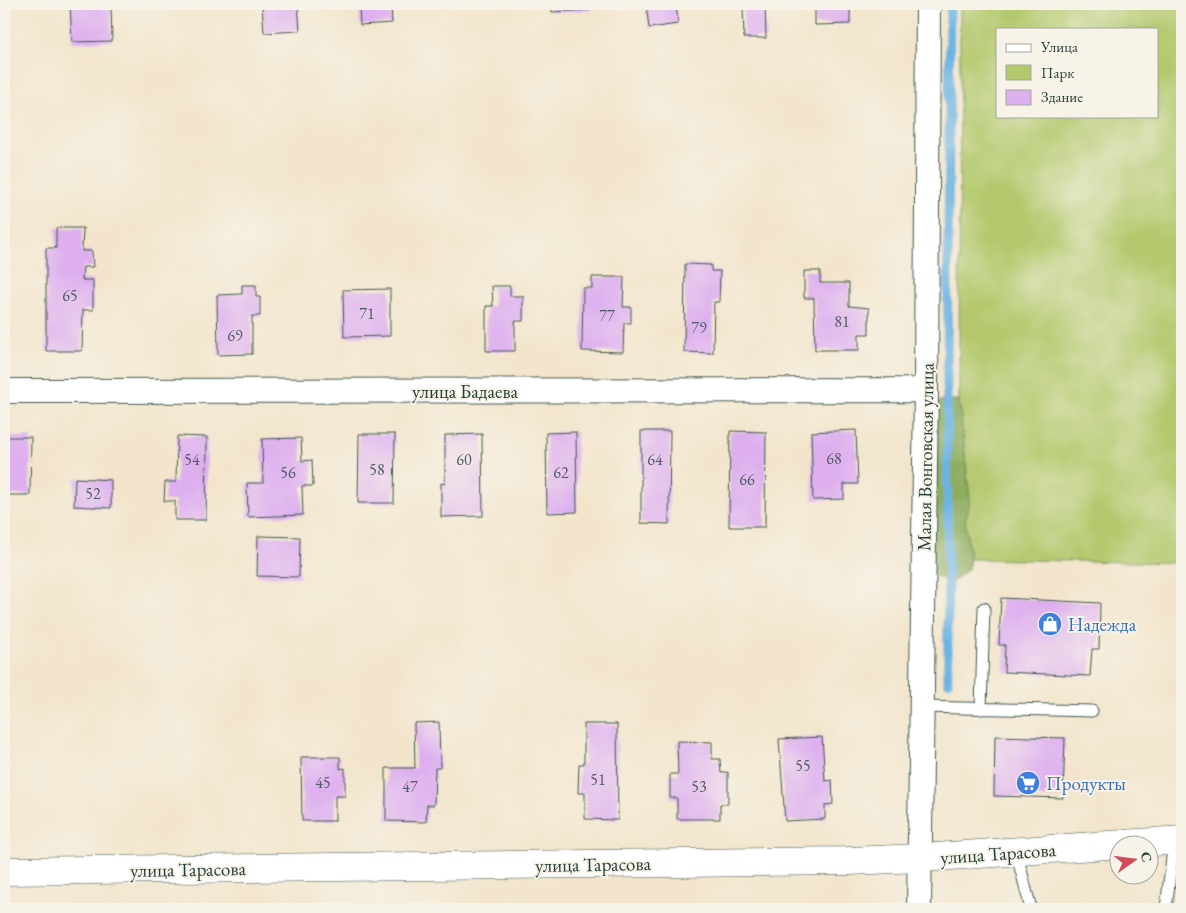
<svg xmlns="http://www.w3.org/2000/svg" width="1186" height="913" font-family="'EB Garamond',serif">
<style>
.green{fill:#b4c96e;stroke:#6a8351;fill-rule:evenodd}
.forest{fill:#8fad61;stroke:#57754a}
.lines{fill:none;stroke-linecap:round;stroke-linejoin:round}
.stream{stroke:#6bb3e2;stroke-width:9}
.building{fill:#ddafef}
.lane-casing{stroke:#3f564b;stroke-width:13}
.street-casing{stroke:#3f564b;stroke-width:26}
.secondary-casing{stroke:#3f564b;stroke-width:29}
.lane{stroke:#fff;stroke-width:11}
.street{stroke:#fff;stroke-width:24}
.secondary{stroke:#fff;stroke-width:28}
.labels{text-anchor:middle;stroke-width:4;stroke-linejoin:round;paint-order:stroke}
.number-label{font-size:16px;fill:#4e5a63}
.street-label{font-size:19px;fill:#1f3d34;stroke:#f7f3e8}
.shop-label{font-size:19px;fill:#366cbe;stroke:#f7f3e8;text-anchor:start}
</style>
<rect width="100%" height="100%" fill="#f7f3e8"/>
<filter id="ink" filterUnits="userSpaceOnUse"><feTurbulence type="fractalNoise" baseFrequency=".02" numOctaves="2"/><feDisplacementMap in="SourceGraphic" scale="10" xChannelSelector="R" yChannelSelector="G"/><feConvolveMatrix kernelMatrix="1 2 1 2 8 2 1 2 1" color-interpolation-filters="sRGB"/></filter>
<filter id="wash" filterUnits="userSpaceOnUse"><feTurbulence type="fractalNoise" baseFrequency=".0096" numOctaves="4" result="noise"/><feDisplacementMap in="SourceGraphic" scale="20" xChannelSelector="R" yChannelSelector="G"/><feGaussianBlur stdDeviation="1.12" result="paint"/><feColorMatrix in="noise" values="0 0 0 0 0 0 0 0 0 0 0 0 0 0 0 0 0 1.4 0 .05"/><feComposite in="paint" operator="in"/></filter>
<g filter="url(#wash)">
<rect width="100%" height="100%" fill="#f2e5cc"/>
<!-- green -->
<path class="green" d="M 960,4 L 1182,4 L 1182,563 L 970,559 L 965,521 L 970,501 L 959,400 ZM 997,29 L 1157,29 L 1157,116 L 997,116 Z"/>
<!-- forest -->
<path class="forest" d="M 941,400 L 959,400 L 970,501 L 965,521 L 970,559 L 968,569 L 951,583 L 930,573 L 932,410 Z"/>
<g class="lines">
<!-- stream -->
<path class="stream" d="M 948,682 L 947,377 L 950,4"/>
</g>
<g id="blocks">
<!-- building -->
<path class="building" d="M 70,4 L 111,4 L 112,41 L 72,42 Z
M 262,4 L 298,4 L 300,31 L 264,33 Z
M 359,4 L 391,4 L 392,23 L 360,25 Z
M 551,4 L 590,4 L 590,10 L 552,12 Z
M 646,4 L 676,4 L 678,24 L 649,28 Z
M 743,4 L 765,4 L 766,38 L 744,38 Z
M 815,4 L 850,4 L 850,24 L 815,25 Z
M 56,228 L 83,228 L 82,251 L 92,251 L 93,267 L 83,267 L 82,280 L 93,280 L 93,310 L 83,310 L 82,351 L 46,351 L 46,248 L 56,248 Z
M 685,264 L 711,265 L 711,271 L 720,271 L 719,302 L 714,302 L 713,353 L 684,352 Z
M 804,271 L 820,271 L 820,283 L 849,283 L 849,306 L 869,308 L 869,334 L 859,334 L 859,350 L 815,350 L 814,298 L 804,298 Z
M 592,277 L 624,277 L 623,307 L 631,307 L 631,323 L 624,323 L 623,352 L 582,351 L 583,288 L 592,288 Z
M 242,285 L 256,285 L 256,297 L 260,297 L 260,316 L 252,316 L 252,354 L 218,355 L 217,295 L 242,294 Z
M 492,286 L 510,286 L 510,296 L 523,296 L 523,321 L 515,321 L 515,351 L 486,351 L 486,306 L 493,306 Z
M 390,289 L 390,336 L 344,337 L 343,290 Z
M 856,430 L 858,484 L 844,484 L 844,499 L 813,500 L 811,432 Z
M 641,431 L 670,431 L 669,524 L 641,523 Z
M 730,431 L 766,432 L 765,527 L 729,527 Z
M 576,432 L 577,512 L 547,513 L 546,433 Z
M 359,434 L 395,434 L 394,503 L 358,503 Z
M 482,434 L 483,516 L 441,517 L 441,483 L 445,484 L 445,435 Z
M 177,436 L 207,437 L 206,520 L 175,520 L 175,501 L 164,501 L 165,482 L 176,482 Z
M 5,437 L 31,437 L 30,495 L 4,495 Z
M 301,438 L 302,461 L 312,460 L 313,486 L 302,486 L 303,515 L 248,517 L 247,483 L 263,483 L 262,439 Z
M 75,478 L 111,480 L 111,508 L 74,506 Z
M 258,536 L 300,537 L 299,577 L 257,576 Z
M 1001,598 L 1100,603 L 1099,649 L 1092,649 L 1090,676 L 1004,672 L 1005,645 L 999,645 Z
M 439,722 L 440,768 L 435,768 L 434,805 L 427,805 L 426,822 L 386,821 L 386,768 L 415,768 L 414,723 Z
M 584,724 L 617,724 L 618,820 L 585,819 L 585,793 L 578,793 L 579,764 L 584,764 Z
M 995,736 L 1065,738 L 1063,798 L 994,796 Z
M 822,737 L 825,781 L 832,780 L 833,804 L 825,805 L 825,819 L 785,821 L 779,739 Z
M 677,741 L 712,742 L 712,759 L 720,759 L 721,773 L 728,772 L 728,804 L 720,804 L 720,819 L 677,819 L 677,798 L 670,798 L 670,774 L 678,774 Z
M 301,757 L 340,757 L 340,769 L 345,768 L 345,796 L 335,796 L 335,821 L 302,821 Z"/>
</g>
</g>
<g filter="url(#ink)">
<use href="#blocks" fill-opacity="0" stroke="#3f564b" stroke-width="1"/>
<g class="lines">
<!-- lane casing -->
<g class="lane-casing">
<path id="lane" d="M 922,707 L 1092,711
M 981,709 L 984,608
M 1016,851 L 1031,909
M 1166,909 L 1174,840"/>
</g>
<!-- street casing -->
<g class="street-casing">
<path id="street" d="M 4,391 L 926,390
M 919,909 L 926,390 L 928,4"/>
</g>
<!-- secondary casing -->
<g class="secondary-casing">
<path id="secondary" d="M 4,871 L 849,861 L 920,858 L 1182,840"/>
</g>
<!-- lane -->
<use href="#lane" class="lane"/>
<!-- street -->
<use href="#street" class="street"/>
<!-- secondary -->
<use href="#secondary" class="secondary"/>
</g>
</g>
<!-- icons -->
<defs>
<g id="shop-disc" transform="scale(1.25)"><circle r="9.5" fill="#3f7fe0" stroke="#f7f3e8"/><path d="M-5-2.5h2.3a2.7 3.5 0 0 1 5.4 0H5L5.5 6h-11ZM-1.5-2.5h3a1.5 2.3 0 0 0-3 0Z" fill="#fff"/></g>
<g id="supermarket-disc" transform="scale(1.25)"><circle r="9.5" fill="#3f7fe0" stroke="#f7f3e8"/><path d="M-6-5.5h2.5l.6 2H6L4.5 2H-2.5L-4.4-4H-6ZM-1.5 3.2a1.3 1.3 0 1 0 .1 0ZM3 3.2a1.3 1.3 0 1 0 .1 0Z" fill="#fff"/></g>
</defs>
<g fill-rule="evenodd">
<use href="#shop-disc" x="1050" y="624"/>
<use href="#supermarket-disc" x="1028" y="783"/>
</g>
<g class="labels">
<!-- number labels -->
<g class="number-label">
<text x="70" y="301">65</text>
<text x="367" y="319">71</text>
<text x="607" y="321">77</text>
<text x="842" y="327">81</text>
<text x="699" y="333">79</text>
<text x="235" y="341">69</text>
<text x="834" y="464">68</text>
<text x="192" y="465">54</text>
<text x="464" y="465">60</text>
<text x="655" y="465">64</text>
<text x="377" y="475">58</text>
<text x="288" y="478">56</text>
<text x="561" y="478">62</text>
<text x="747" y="485">66</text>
<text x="93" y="499">52</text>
<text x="803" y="771">55</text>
<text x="598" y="785">51</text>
<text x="323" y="788">45</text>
<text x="410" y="792">47</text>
<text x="699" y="792">53</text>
</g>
<!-- street labels -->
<g class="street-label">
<text x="465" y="398">улица Бадаева</text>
<text transform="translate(925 457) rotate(-89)" y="7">Малая Вонговская улица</text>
<text transform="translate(998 853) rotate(-4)" y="7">улица Тарасова</text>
<text transform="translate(593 864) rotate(-1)" y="7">улица Тарасова</text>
<text transform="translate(188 869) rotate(-1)" y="7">улица Тарасова</text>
</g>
<!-- shop labels -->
<g class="shop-label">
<text x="1068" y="631">Надежда</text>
<text x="1046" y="790">Продукты</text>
</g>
</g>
<!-- margin -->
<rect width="1186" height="913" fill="none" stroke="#f7f3e8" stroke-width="20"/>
<!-- legend -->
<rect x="996" y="28" width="162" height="90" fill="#f7f3e8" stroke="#a1aaa0"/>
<rect x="1006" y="44" width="25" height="8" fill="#ffffff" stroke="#a1aaa0"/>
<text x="1041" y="52" font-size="15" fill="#1f3d34">Улица</text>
<rect x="1006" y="65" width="25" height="15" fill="#b4c96e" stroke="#a1aaa0"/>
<text x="1041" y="78" font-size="15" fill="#1f3d34">Парк</text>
<rect x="1006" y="90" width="25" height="15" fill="#ddafef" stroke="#a1aaa0"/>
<text x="1041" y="102" font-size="15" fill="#1f3d34">Здание</text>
<!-- north arrow -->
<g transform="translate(1134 860) rotate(76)"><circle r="24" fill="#f7f3e8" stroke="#a1aaa0"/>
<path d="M0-4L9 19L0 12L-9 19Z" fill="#d1495b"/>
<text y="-8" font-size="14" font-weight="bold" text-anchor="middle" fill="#1f3d34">С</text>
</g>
</svg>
